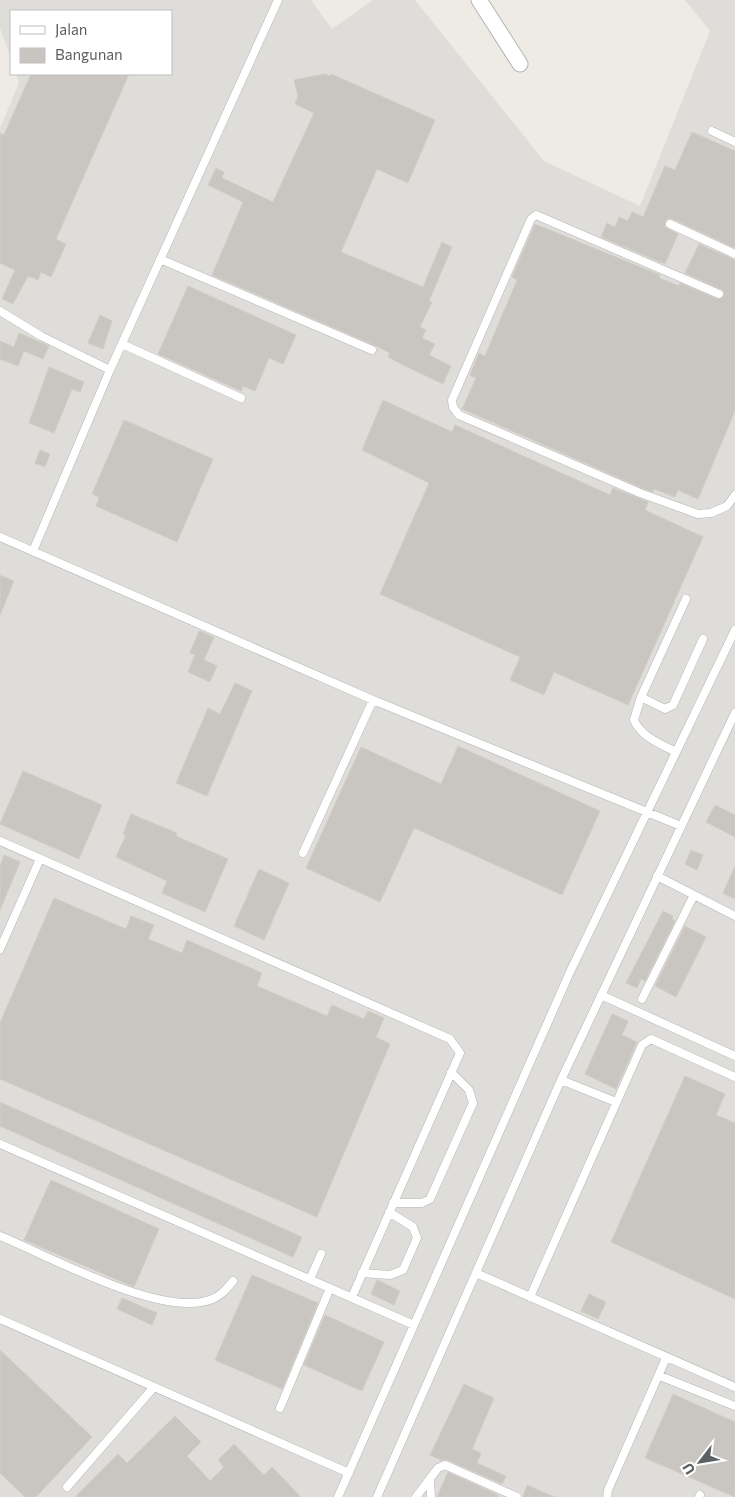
<svg xmlns="http://www.w3.org/2000/svg" width="735" height="1497" font-family="Commissioner,sans-serif">
<style>
.industrial{fill:#dfddd9}
.building{fill:#c9c6c1;stroke:#d1cdc3}
.lines{fill:none;stroke-linecap:round;stroke-linejoin:round}
.lane-casing{stroke:#b2b5b8;stroke-width:9}
.street-casing{stroke:#b2b5b8;stroke-width:17}
.lane{stroke:#fff;stroke-width:8}
.street{stroke:#fff;stroke-width:15}
</style>
<rect width="100%" height="100%" fill="#edebe4"/>
<!-- industrial -->
<path class="industrial" d="M 0,0 L 311,0 L 332,29 L 373,0 L 415,0 L 544,161 L 640,206 L 710,31 L 685,0 L 735,0 L 735,1497 L 0,1497 L 0,128 L 19,83 L 16,74 L 171,74 L 171,11 L 11,11 L 11,58 L 0,28 Z"/>
<!-- building -->
<path class="building" d="M 31,74 L 129,74 L 56,239 L 66,244 L 51,277 L 41,272 L 38,280 L 28,276 L 13,304 L 2,299 L 15,270 L 0,263 L 0,133 L 4,135 Z
M 325,74 L 330,76 L 331,74 L 435,120 L 408,183 L 377,169 L 341,252 L 423,287 L 442,242 L 452,247 L 429,301 L 432,302 L 420,327 L 426,330 L 422,338 L 435,344 L 429,355 L 451,366 L 443,384 L 403,365 L 388,357 L 390,353 L 374,345 L 212,275 L 243,202 L 208,185 L 216,168 L 224,172 L 222,178 L 273,202 L 314,113 L 295,104 L 298,96 L 294,80 Z
M 692,132 L 735,151 L 735,248 L 670,218 L 665,221 L 665,227 L 678,234 L 665,264 L 601,237 L 607,223 L 615,227 L 619,217 L 628,221 L 632,212 L 643,217 L 665,166 L 675,170 Z
M 535,224 L 660,275 L 659,278 L 679,286 L 680,283 L 717,299 L 724,297 L 723,290 L 685,273 L 699,244 L 735,260 L 735,411 L 698,499 L 678,490 L 675,497 L 654,489 L 653,492 L 642,488 L 462,409 L 476,378 L 470,375 L 479,353 L 485,356 L 517,280 L 512,277 Z
M 188,286 L 296,335 L 283,364 L 269,358 L 255,391 L 243,386 L 241,391 L 158,354 Z
M 100,315 L 112,321 L 103,349 L 88,343 Z
M 19,333 L 49,346 L 43,359 L 24,351 L 18,366 L 0,359 L 0,341 L 14,347 Z
M 49,367 L 84,382 L 80,392 L 72,389 L 54,433 L 29,423 Z
M 383,400 L 452,432 L 455,425 L 610,495 L 613,488 L 648,502 L 645,510 L 703,537 L 628,705 L 554,672 L 544,695 L 510,680 L 520,657 L 380,594 L 429,483 L 362,450 Z
M 124,420 L 213,459 L 177,542 L 96,506 L 99,497 L 92,494 Z
M 40,450 L 50,454 L 45,467 L 35,463 Z
M 0,575 L 14,581 L 0,615 Z
M 199,631 L 214,637 L 204,660 L 217,666 L 210,682 L 188,672 L 195,655 L 190,653 Z
M 235,683 L 252,691 L 207,796 L 176,783 L 208,708 L 220,714 Z
M 458,746 L 600,811 L 562,895 L 414,828 L 380,902 L 306,868 L 361,747 L 441,784 Z
M 23,771 L 102,805 L 79,859 L 0,824 Z
M 715,805 L 735,815 L 735,837 L 706,822 Z
M 131,814 L 177,833 L 176,836 L 228,859 L 205,912 L 162,893 L 167,881 L 116,857 L 126,835 L 123,834 Z
M 691,850 L 703,855 L 697,870 L 685,864 Z
M 4,855 L 20,862 L 0,910 L 0,866 Z
M 735,866 L 735,899 L 723,893 Z
M 259,869 L 289,883 L 264,940 L 234,926 Z
M 54,898 L 126,929 L 131,916 L 154,925 L 148,939 L 182,953 L 187,940 L 262,973 L 257,986 L 327,1016 L 332,1005 L 364,1019 L 368,1011 L 384,1018 L 376,1037 L 390,1044 L 317,1217 L 0,1079 L 0,1023 Z
M 663,911 L 673,916 L 672,919 L 675,921 L 645,981 L 641,979 L 637,988 L 626,983 Z
M 685,926 L 706,937 L 676,997 L 655,986 Z
M 612,1014 L 628,1021 L 622,1035 L 637,1042 L 616,1089 L 585,1074 Z
M 685,1076 L 725,1094 L 716,1115 L 735,1123 L 735,1299 L 611,1242 Z
M 0,1102 L 302,1237 L 293,1257 L 0,1126 Z
M 51,1180 L 159,1229 L 134,1287 L 24,1240 Z
M 252,1275 L 318,1303 L 282,1389 L 215,1360 Z
M 377,1280 L 400,1291 L 394,1305 L 371,1294 Z
M 589,1294 L 606,1302 L 598,1319 L 581,1311 Z
M 122,1298 L 157,1313 L 152,1325 L 117,1309 Z
M 325,1315 L 384,1342 L 362,1391 L 304,1365 Z
M 0,1350 L 92,1437 L 36,1497 L 25,1497 L 0,1473 Z
M 464,1384 L 494,1398 L 472,1449 L 481,1453 L 477,1463 L 506,1476 L 502,1484 L 447,1460 L 441,1460 L 430,1455 Z
M 673,1394 L 735,1422 L 735,1497 L 645,1458 Z
M 175,1416 L 201,1442 L 187,1456 L 210,1481 L 224,1467 L 218,1460 L 234,1444 L 264,1475 L 272,1467 L 301,1497 L 75,1497 L 118,1454 L 127,1463 Z
M 448,1472 L 498,1495 L 497,1497 L 437,1497 Z
M 527,1485 L 554,1497 L 523,1497 Z"/>
<g class="lines">
<!-- lane casing -->
<g class="lane-casing">
<path id="lane" d="M 712,131 L 735,142
M 670,224 L 735,254
M 160,259 L 372,350
M 719,294 L 536,215 L 531,219 L 452,400 L 453,407 L 459,415 L 640,493 L 698,514 L 711,513 L 727,506 L 735,495
M 0,311 L 41,336 L 110,370
M 122,344 L 241,398
M 0,537 L 373,700 L 681,826
M 33,551 L 110,370 L 278,0
M 641,697 L 665,709 L 673,705 L 703,639
M 676,752 C 661,744 641,737 634,720 L 641,697 L 686,599
M 0,841 L 450,1039 L 460,1053 L 352,1297
M 303,853 L 373,700
M 657,876 L 735,916
M 0,949 L 40,859
M 601,995 L 735,1056
M 642,999 L 694,895
M 561,1080 L 616,1102
M 0,1144 L 414,1325
M 393,1203 L 422,1203 L 430,1199 L 473,1103 L 469,1090 L 451,1072
M 0,1236 C 49,1256 156,1315 206,1301 C 219,1298 226,1290 233,1281
M 362,1273 L 390,1275 L 403,1270 L 417,1238 L 413,1227 L 389,1212
M 476,1273 L 735,1387
M 310,1279 L 321,1254
M 530,1297 L 642,1045 L 651,1039 L 735,1077
M 0,1319 L 349,1473
M 660,1376 L 735,1406
M 280,1408 L 330,1288
M 430,1481 L 431,1497
M 67,1487 L 154,1387
M 338,1497 L 570,972 L 735,630
M 377,1497 L 561,1080 L 735,713
M 416,1497 L 438,1468 L 445,1465 L 517,1497
M 607,1497 L 608,1490 L 666,1358
M 699,1497 L 700,1495"/>
</g>
<!-- street casing -->
<g class="street-casing">
<path id="street" d="M 479,0 L 520,64"/>
</g>
<!-- lane -->
<use href="#lane" class="lane"/>
<!-- street -->
<use href="#street" class="street"/>
</g>
<!-- legend -->
<rect x="10" y="10" width="162" height="65" fill="#ffffff" stroke="#bebfc1"/>
<rect x="20" y="26" width="25" height="8" fill="#ffffff" stroke="#bebfc1"/>
<text x="55" y="35" font-size="15" fill="#5c6063">Jalan</text>
<rect x="20" y="48" width="25" height="15" fill="#c9c6c1" stroke="#bebfc1"/>
<text x="55" y="60" font-size="15" fill="#5c6063">Bangunan</text>
<!-- north arrow -->
<g transform="translate(700 1462) rotate(239)" stroke="#ffffff" stroke-width="4" paint-order="stroke">
<path d="M0-4L9 19L0 12L-9 19Z" fill="#5c6063"/>
<text y="-8" font-size="14" font-weight="bold" text-anchor="middle" fill="#5c6063">U</text>
</g>
</svg>
